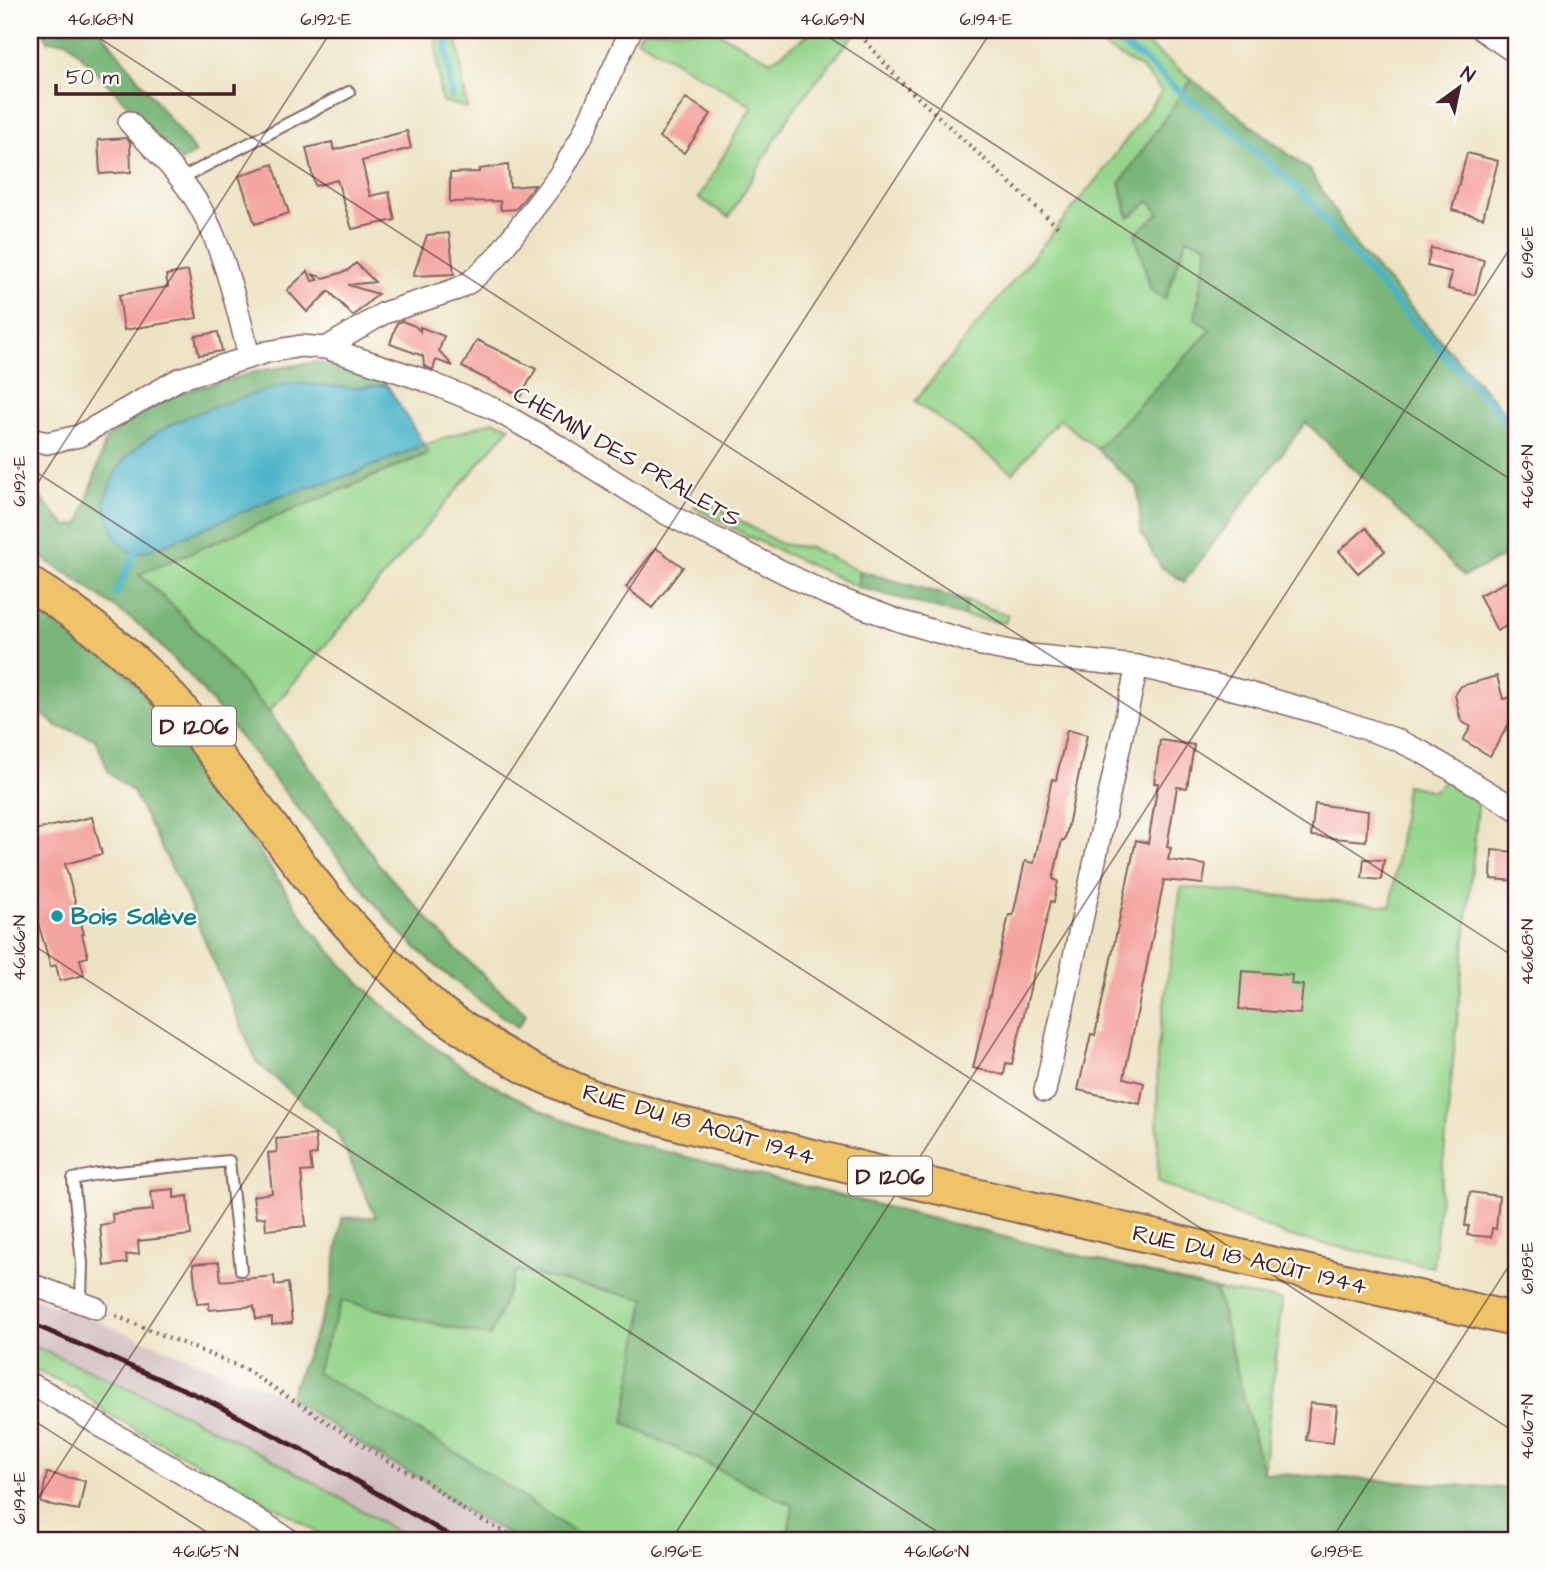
<svg xmlns="http://www.w3.org/2000/svg" width="1546" height="1570" font-family="'Architects Daughter',sans-serif">
<style>
.industrial{fill:#d1bfbf}
.green{fill:#95d58c;stroke:#707a5c;stroke-width:2}
.forest{fill:#78b678;stroke:#616a52;stroke-width:2}
.water{fill:#4ab3c8;stroke:#4a697a;stroke-width:2}
.lines{fill:none;stroke-linecap:round;stroke-linejoin:round}
.stream{stroke:#4ab3c8;stroke-width:7}
.building{fill:#f4a5a1}
.service-casing{stroke:#836461;stroke-width:14}
.minor-casing{stroke:#836461;stroke-width:24}
.primary-casing{stroke:#836461;stroke-width:37}
.path{stroke:#836461;stroke-width:4.5;stroke-dasharray:2 5;stroke-linecap:butt}
.service{stroke:#fff;stroke-width:10}
.minor{stroke:#fff;stroke-width:21}
.primary{stroke:#efc469;stroke-width:33}
.rail{stroke:#4a1f2b;stroke-width:5}
.ticks{fill:none;stroke:#4a1f2b;stroke-width:2;stroke-opacity:0.45}
.culture-dot{fill:#0f9aa8;stroke:#fdfcf7;stroke-width:2.5}
.labels{text-anchor:middle;stroke-width:5;stroke-linejoin:round;paint-order:stroke}
.shield{fill:#fdfcf7;stroke:#806168;stroke-width:2}
.shield-label{font-size:23px;font-weight:bold;fill:#4a1f2b}
.street-label{font-size:24px;fill:#4a1f2b;stroke:#fdfcf7}
.culture-label{font-size:24px;font-weight:bold;fill:#0d838f;stroke:#fdfcf7;text-anchor:start}
.neatline{fill:none;stroke:#4a1f2b;stroke-width:2.5}
.ticks-label{font-size:18px;text-anchor:middle;fill:#4a1f2b}
</style>
<rect width="100%" height="100%" fill="#fdfcf7"/>
<filter id="ink" filterUnits="userSpaceOnUse"><feTurbulence type="fractalNoise" baseFrequency=".0143" numOctaves="2"/><feDisplacementMap in="SourceGraphic" scale="14" xChannelSelector="R" yChannelSelector="G"/><feConvolveMatrix kernelMatrix="1 2 1 2 8 2 1 2 1" color-interpolation-filters="sRGB"/></filter>
<filter id="wash" filterUnits="userSpaceOnUse"><feTurbulence type="fractalNoise" baseFrequency=".00686" numOctaves="4" result="noise"/><feDisplacementMap in="SourceGraphic" scale="28" xChannelSelector="R" yChannelSelector="G"/><feGaussianBlur stdDeviation="1.57" result="paint"/><feColorMatrix in="noise" values="0 0 0 0 0 0 0 0 0 0 0 0 0 0 0 0 0 1.4 0 .05"/><feComposite in="paint" operator="in"/></filter>
<g filter="url(#wash)">
<rect width="100%" height="100%" fill="#ede3c4"/>
<!-- industrial -->
<path class="industrial" d="M 30,1297 L 84,1316 L 289,1398 L 389,1462 L 424,1480 L 464,1510 L 519,1540 L 410,1540 L 387,1526 L 104,1375 L 30,1345 Z"/>
<!-- green -->
<path class="green" d="M 435,30 L 456,30 L 467,108 L 441,101 Z
M 643,30 L 714,30 L 771,61 L 815,30 L 857,31 L 791,113 L 729,217 L 699,198 L 752,106 L 637,39 Z
M 1079,30 L 1128,30 L 1192,79 L 1120,183 L 1128,217 L 1150,201 L 1159,213 L 1165,298 L 1187,238 L 1207,245 L 1196,318 L 1211,330 L 1097,449 L 1059,419 L 1013,473 L 915,401 L 1100,175 L 1162,91 L 1142,69 L 1088,38 Z
M 493,421 L 510,427 L 269,712 L 179,612 L 139,574 L 428,454 L 424,445 Z
M 701,498 L 781,544 L 811,548 L 860,571 L 858,587 L 762,543 L 694,508 Z
M 966,601 L 1009,615 L 1005,623 L 964,616 Z
M 1450,778 L 1479,796 L 1433,1267 L 1287,1236 L 1158,1182 L 1157,1053 L 1181,887 L 1391,906 L 1406,785 L 1433,791 Z
M 516,1271 L 645,1299 L 625,1423 L 794,1506 L 787,1536 L 773,1540 L 586,1540 L 462,1456 L 289,1398 L 330,1297 L 490,1336 Z
M 1216,1290 L 1282,1300 L 1263,1473 Z
M 30,1345 C 162,1399 289,1464 410,1540 L 329,1540 L 288,1514 L 107,1413 L 78,1389 L 30,1368 Z"/>
<!-- forest -->
<path class="forest" d="M 43,30 L 100,30 L 196,153 L 181,161 L 67,41 L 48,41 Z
M 1192,79 L 1310,171 L 1356,246 L 1516,425 L 1516,551 L 1464,576 L 1306,422 L 1184,582 L 1161,567 L 1141,533 L 1138,488 L 1097,449 L 1211,330 L 1195,318 L 1207,245 L 1187,238 L 1165,299 L 1151,290 L 1135,234 L 1159,213 L 1150,201 L 1129,217 L 1120,183 Z
M 316,362 L 380,375 L 387,385 L 350,388 L 290,383 L 195,414 L 147,440 L 119,468 L 104,502 L 116,539 L 174,541 L 280,496 L 350,475 L 424,445 L 428,453 L 139,574 L 179,612 L 269,712 L 381,867 L 456,950 L 526,1014 L 518,1027 L 480,1001 L 430,961 L 392,924 L 192,678 L 142,627 L 80,582 L 30,550 L 30,486 L 66,526 L 80,524 L 106,439 L 138,415 L 177,394 L 259,371 Z
M 860,571 L 966,601 L 964,616 L 858,587 Z
M 30,603 L 53,617 L 118,665 L 171,722 L 313,931 C 365,995 435,1056 510,1094 C 540,1110 571,1123 603,1136 L 1216,1290 L 1263,1473 L 1516,1489 L 1516,1540 L 773,1540 L 787,1536 L 793,1506 L 624,1423 L 645,1299 L 516,1271 L 490,1337 L 342,1301 L 316,1372 L 462,1456 L 586,1540 L 519,1540 L 464,1510 L 424,1480 L 389,1462 L 289,1398 L 330,1297 L 342,1218 L 376,1217 L 336,1131 L 257,1063 L 185,894 L 133,792 L 109,773 L 96,739 L 57,726 L 30,704 Z"/>
<!-- water -->
<path class="water" d="M 290,383 L 350,388 L 387,385 L 424,445 L 350,475 L 280,496 L 174,541 L 134,555 L 116,539 L 104,502 C 108,491 112,477 119,467 C 154,417 235,401 290,383 Z"/>
<g class="lines">
<!-- stream -->
<path class="stream" d="M 445,30 L 452,97
M 1098,30 L 1142,58 L 1186,97 L 1235,133 L 1309,199 L 1337,236 L 1385,291 L 1503,417 L 1516,437
M 116,594 L 134,555"/>
</g>
<g id="blocks">
<!-- building -->
<path class="building" d="M 686,98 L 711,114 L 684,153 L 659,137 Z
M 407,131 L 411,148 L 362,161 L 370,196 L 389,192 L 395,220 L 352,229 L 337,180 L 315,186 L 306,148 L 332,142 L 334,150 Z
M 126,138 L 130,142 L 131,172 L 100,174 L 98,140 Z
M 1467,153 L 1498,161 L 1483,218 L 1452,210 Z
M 273,164 L 289,213 L 255,224 L 239,176 Z
M 508,165 L 510,187 L 535,185 L 516,209 L 501,210 L 500,201 L 450,202 L 450,173 L 479,172 L 479,169 Z
M 449,233 L 454,274 L 413,276 L 427,235 Z
M 1431,248 L 1484,260 L 1475,295 L 1448,289 L 1452,272 L 1427,266 Z
M 356,263 L 375,282 L 348,285 L 378,294 L 353,316 L 329,291 L 307,312 L 287,290 L 308,271 L 312,281 L 318,280 L 312,274 L 324,278 L 347,271 Z
M 188,271 L 197,318 L 124,330 L 119,295 L 168,287 L 166,275 Z
M 402,321 L 415,326 L 420,331 L 420,327 L 444,336 L 439,351 L 453,366 L 436,360 L 433,370 L 424,366 L 423,356 L 390,344 L 397,323 Z
M 218,332 L 222,351 L 199,355 L 195,336 Z
M 477,340 L 536,369 L 521,396 L 462,367 Z
M 1366,528 L 1385,551 L 1358,573 L 1339,551 Z
M 656,548 L 683,567 L 652,608 L 626,587 Z
M 1508,581 L 1516,598 L 1516,621 L 1497,631 L 1479,595 Z
M 1497,676 L 1503,699 L 1516,696 L 1516,712 L 1490,756 L 1463,740 L 1471,727 L 1461,721 L 1455,695 L 1461,686 Z
M 1067,730 L 1087,735 L 1065,840 L 1062,840 L 1053,879 L 1058,881 L 1054,902 L 1051,901 L 1012,1064 L 1006,1063 L 1004,1075 L 973,1068 L 1009,915 L 1013,915 L 1025,861 L 1034,863 L 1052,779 L 1056,780 Z
M 1160,740 L 1194,745 L 1187,788 L 1177,787 L 1167,847 L 1171,848 L 1168,860 L 1206,865 L 1203,884 L 1164,880 L 1124,1078 L 1144,1083 L 1140,1104 L 1078,1090 L 1091,1034 L 1095,1035 L 1136,840 L 1148,843 L 1158,783 L 1154,783 Z
M 1315,804 L 1368,811 L 1366,841 L 1311,836 Z
M 92,817 L 102,854 L 65,864 L 84,934 L 82,934 L 88,957 L 80,959 L 84,975 L 60,981 L 56,965 L 51,967 L 30,896 L 30,831 Z
M 1492,850 L 1516,852 L 1516,881 L 1491,879 Z
M 1364,859 L 1384,860 L 1381,880 L 1362,878 Z
M 1242,971 L 1292,975 L 1291,984 L 1303,985 L 1300,1014 L 1239,1009 Z
M 315,1135 L 317,1154 L 310,1156 L 312,1171 L 301,1172 L 306,1226 L 266,1230 L 265,1217 L 256,1218 L 253,1196 L 272,1193 L 268,1153 L 277,1152 L 276,1139 Z
M 174,1189 L 174,1198 L 188,1196 L 191,1235 L 138,1241 L 139,1254 L 126,1255 L 127,1263 L 104,1266 L 100,1225 L 113,1223 L 112,1214 L 153,1210 L 151,1191 Z
M 1470,1192 L 1499,1196 L 1496,1229 L 1492,1228 L 1491,1237 L 1467,1235 L 1469,1226 L 1465,1226 Z
M 219,1262 L 221,1281 L 274,1276 L 275,1285 L 288,1283 L 292,1323 L 272,1325 L 272,1318 L 256,1319 L 254,1306 L 209,1310 L 209,1303 L 197,1304 L 193,1264 Z
M 1310,1403 L 1337,1406 L 1333,1443 L 1306,1440 Z
M 47,1473 L 85,1481 L 79,1510 L 41,1503 Z"/>
</g>
</g>
<g filter="url(#ink)">
<use href="#blocks" fill-opacity="0" stroke="#836461" stroke-width="2"/>
<g class="lines">
<!-- service casing -->
<g class="service-casing">
<path id="service" d="M 180,179 L 349,92
M 81,1300 L 82,1263 L 73,1179 L 97,1174 L 229,1161 L 241,1270"/>
</g>
<!-- minor casing -->
<g class="minor-casing">
<path id="minor" d="M 1482,30 L 1516,53
M 129,122 C 154,150 183,176 201,209 C 223,247 239,313 249,357
M 326,348 L 384,313 L 457,289 L 470,282 L 495,259 L 560,174 L 581,138 L 631,30
M 30,439 L 47,443 L 79,436 L 179,379 L 267,352 L 301,346 L 326,348 L 424,380 L 494,409 L 555,444 L 665,513 L 827,594 L 900,621 L 985,646 L 1030,655 L 1137,666 L 1249,693 L 1322,714 L 1395,739 L 1422,752 L 1516,809
M 1045,1091 L 1137,666
M 30,1284 L 96,1308
M 30,1384 C 58,1397 82,1415 109,1431 C 170,1466 231,1502 290,1540"/>
</g>
<!-- primary casing -->
<g class="primary-casing">
<path id="primary" d="M 30,584 C 86,619 135,658 179,707 L 327,900 L 372,950 L 439,1012 L 498,1051 L 533,1071 L 594,1098 L 681,1124 L 916,1182 L 1516,1320"/>
</g>
<!-- path -->
<path class="path" d="M 856,30 L 901,82 L 1060,229
M 116,1316 L 243,1368 L 389,1462 L 424,1480 L 464,1510 L 519,1540"/>
<!-- service -->
<use href="#service" class="service"/>
<!-- minor -->
<use href="#minor" class="minor"/>
<!-- primary -->
<use href="#primary" class="primary"/>
<!-- rail -->
<path class="rail" d="M 30,1323 L 201,1397 L 308,1453 L 457,1540"/>
</g>
</g>
<!-- ticks -->
<path class="ticks" d="M 87,30 L 1516,958M 818,30 L 1516,483M 30,468 L 1516,1433M 30,495 L 332,30M 30,943 L 950,1540M 30,1418 L 219,1540M 30,1511 L 992,30M 671,1540 L 1516,239M 1331,1540 L 1516,1255"/>
<!-- markers -->
<circle class="culture-dot" cx="57" cy="916" r="7"/>
<g class="labels">
<!-- shield labels -->
<g class="shield">
<rect x="152" y="706.5" width="84" height="39" rx="5"/>
<rect x="848" y="1156.5" width="84" height="39" rx="5"/>
</g>
<g class="shield-label">
<text x="194" y="734">D 1206</text>
<text x="890" y="1184">D 1206</text>
</g>
<!-- street labels -->
<g class="street-label">
<text transform="translate(627 456) rotate(30)" y="8">CHEMIN DES PRALETS</text>
<text transform="translate(699 1124) rotate(16)" y="8">RUE DU 18 AOÛT 1944</text>
<text transform="translate(1250 1259) rotate(13)" y="8">RUE DU 18 AOÛT 1944</text>
</g>
<!-- culture labels -->
<g class="culture-label">
<text x="71" y="924">Bois Salève</text>
</g>
</g>
<!-- margin -->
<rect width="1546" height="1570" fill="none" stroke="#fdfcf7" stroke-width="77"/>
<!-- north arrow -->
<g transform="translate(1459 88) rotate(33)" stroke="#fdfcf7" stroke-width="5" paint-order="stroke">
<path d="M0-5L12 26L0 18L-12 26Z" fill="#4a1f2b"/>
<text y="-10" font-size="19" font-weight="bold" text-anchor="middle" fill="#4a1f2b">N</text>
</g>
<!-- scale -->
<path d="M56 84v10h178v-10" fill="none" stroke="#4a1f2b" stroke-width="3.5"/>
<text x="66" y="84" font-size="21" fill="#4a1f2b" stroke="#fdfcf7" stroke-width="5" paint-order="stroke">50 m</text>
<rect x="38" y="38" width="1470" height="1494" class="neatline"/>
<g class="ticks-label">
<text x="100" y="25">46.168°N</text>
<text x="326" y="25">6.192°E</text>
<text x="832" y="25">46.169°N</text>
<text x="986" y="25">6.194°E</text>
<text transform="translate(1527 252) rotate(-90)" y="6">6.196°E</text>
<text transform="translate(1527 477) rotate(-90)" y="6">46.169°N</text>
<text transform="translate(19 481) rotate(-90)" y="6">6.192°E</text>
<text transform="translate(19 948) rotate(-90)" y="6">46.166°N</text>
<text transform="translate(1527 952) rotate(-90)" y="6">46.168°N</text>
<text transform="translate(1527 1268) rotate(-90)" y="6">6.198°E</text>
<text transform="translate(1527 1427) rotate(-90)" y="6">46.167°N</text>
<text transform="translate(19 1498) rotate(-90)" y="6">6.194°E</text>
<text x="205" y="1557">46.165°N</text>
<text x="677" y="1557">6.196°E</text>
<text x="936" y="1557">46.166°N</text>
<text x="1337" y="1557">6.198°E</text>
</g>
</svg>
